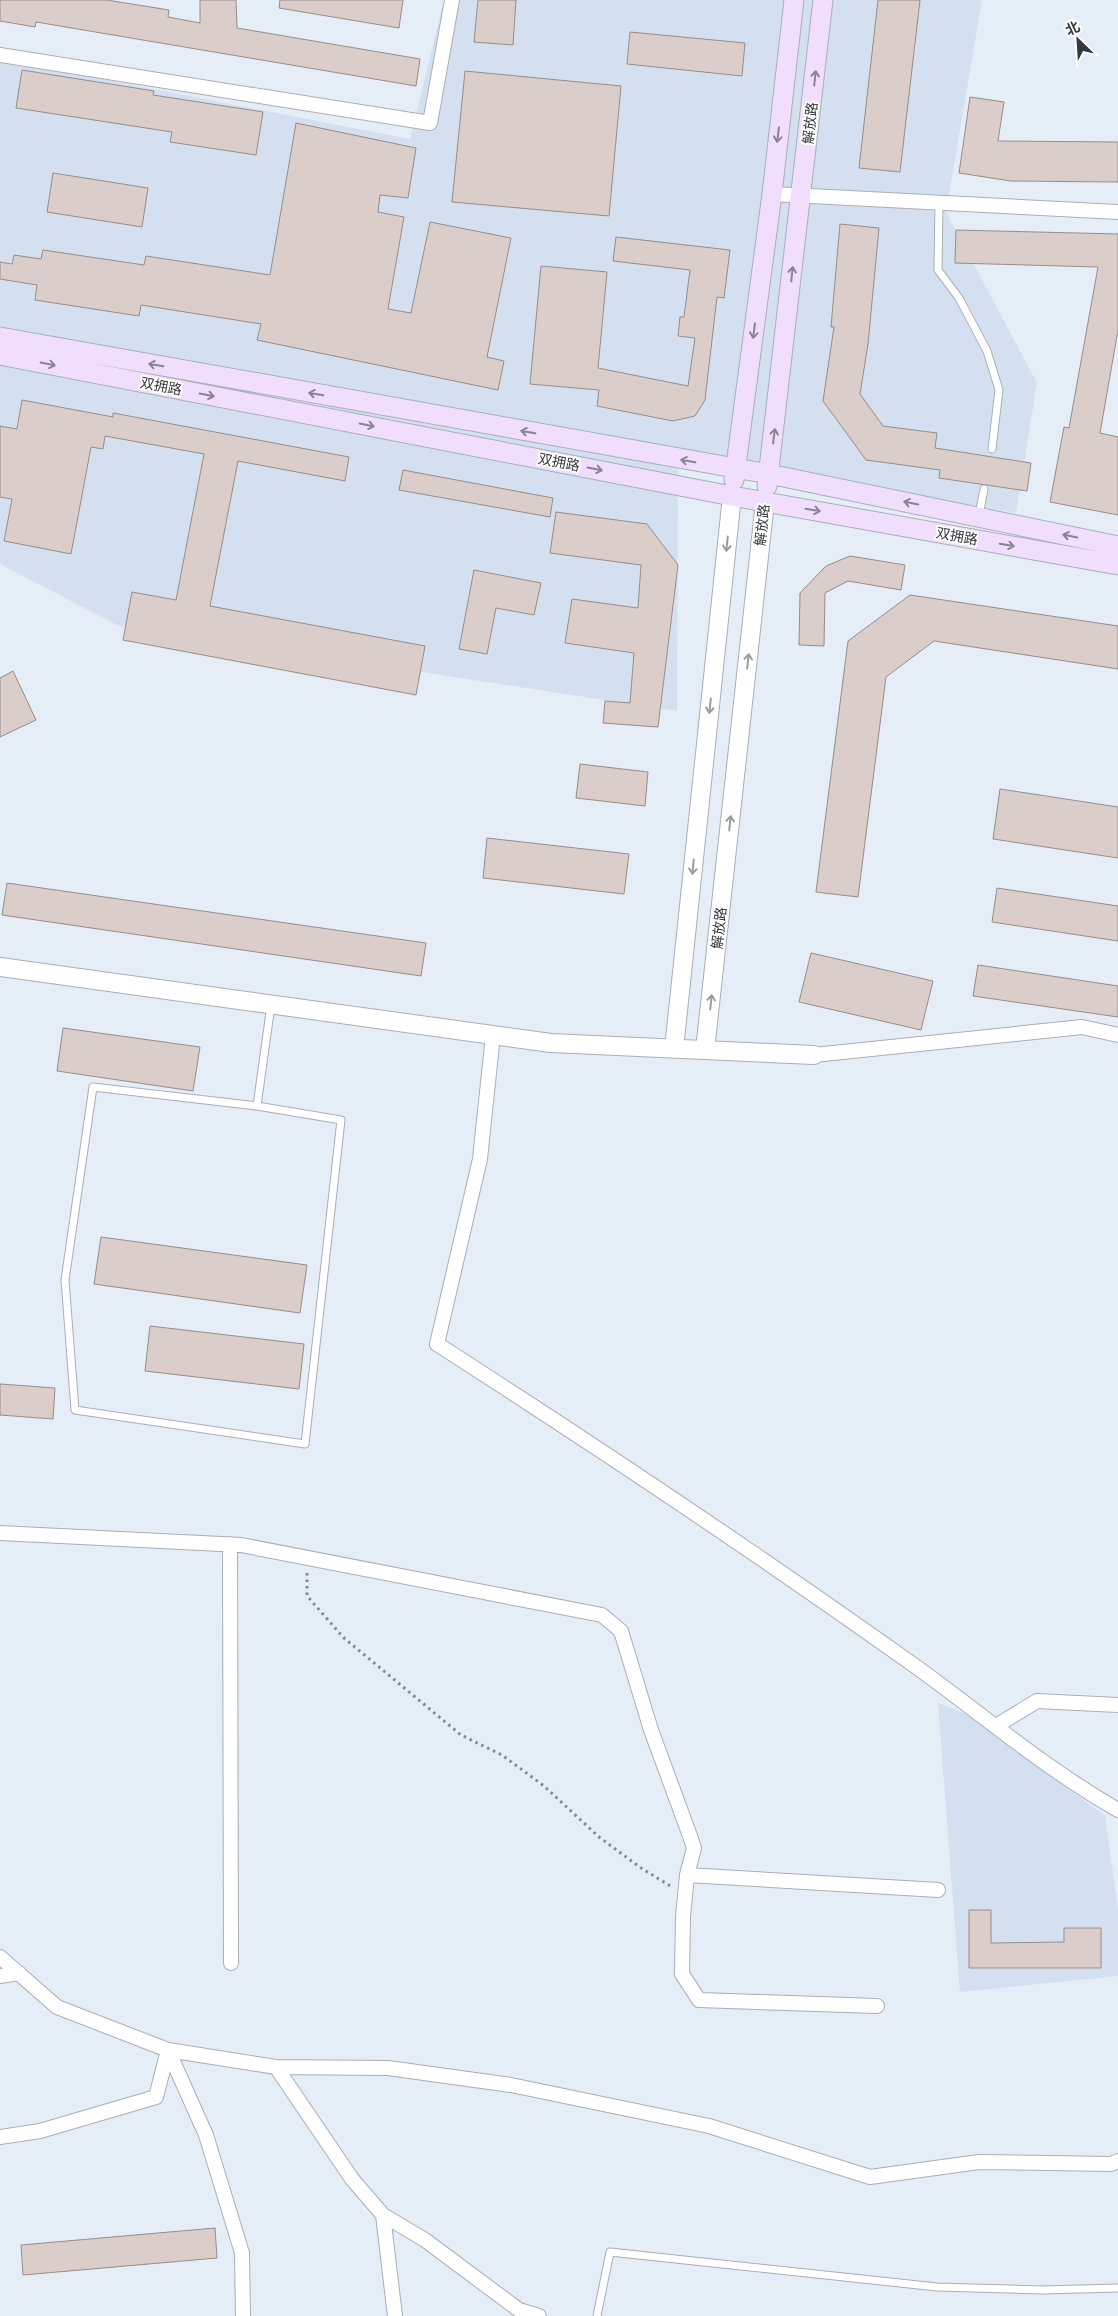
<svg xmlns="http://www.w3.org/2000/svg" width="1118" height="2316" font-family="Montserrat,'Noto Sans SC',sans-serif">
<style>
.built{fill:#d4e0f0}
.building{fill:#dacdca;stroke:#988c89}
.lines{fill:none;stroke-linecap:round;stroke-linejoin:round}
.service-casing{stroke:#a8afb8;stroke-width:9}
.minor-casing{stroke:#a8afb8;stroke-width:16}
.tertiary-casing{stroke:#a8afb8;stroke-width:20}
.secondary-casing{stroke:#a8afb8;stroke-width:21}
.path{stroke:#848a90;stroke-width:3;stroke-dasharray:2.5 4;stroke-linecap:butt}
.service{stroke:#fff;stroke-width:7}
.minor{stroke:#fff;stroke-width:14}
.tertiary{stroke:#fff;stroke-width:18}
.secondary{stroke:#f1defc;stroke-width:19}
.oneway{stroke:#8a8392}
.oneway2{stroke:#9a9c9e}
.labels{text-anchor:middle;stroke-width:4;stroke-linejoin:round;paint-order:stroke}
.street-label{font-size:14px;fill:#35383c;stroke:#fff}
</style>
<rect width="100%" height="100%" fill="#e5edf6"/>
<!-- built -->
<path class="built" d="M 444,0 L 982,0 L 946,212 L 1037,383 L 1016,513 L 678,452 L 677,711 L 119,626 L 0,564 L 0,59 L 410,139 Z
M 938,1703 L 969,1715 L 1105,1816 L 1118,1910 L 1118,1976 L 960,1992 Z"/>
<!-- building -->
<path class="building" d="M 0,0 L 107,0 L 169,10 L 168,17 L 200,23 L 200,0 L 236,0 L 237,28 L 420,59 L 416,86 L 36,22 L 35,27 L 0,21 Z
M 280,0 L 403,0 L 399,28 L 279,8 Z
M 478,0 L 516,0 L 513,45 L 474,42 Z
M 878,0 L 920,0 L 900,172 L 859,168 Z
M 630,32 L 745,43 L 742,76 L 627,64 Z
M 22,70 L 154,91 L 153,95 L 263,112 L 256,155 L 170,142 L 172,132 L 16,108 Z
M 465,71 L 621,86 L 609,216 L 452,202 Z
M 970,97 L 1004,102 L 998,141 L 1118,142 L 1118,182 L 1011,181 L 959,173 Z
M 296,123 L 416,148 L 408,198 L 380,195 L 378,212 L 404,217 L 388,309 L 411,313 L 430,222 L 511,238 L 487,357 L 504,361 L 498,390 L 257,340 L 261,324 L 141,305 L 139,316 L 35,300 L 37,285 L 0,279 L 0,262 L 12,264 L 14,255 L 41,259 L 43,250 L 144,265 L 146,256 L 270,275 Z
M 53,173 L 148,188 L 142,227 L 47,212 Z
M 840,224 L 879,228 L 868,344 L 860,394 L 883,426 L 937,433 L 935,448 L 1031,463 L 1027,491 L 939,478 L 940,470 L 866,460 L 823,401 L 834,327 L 831,327 Z
M 956,230 L 1118,234 L 1118,330 L 1100,433 L 1118,437 L 1118,515 L 1050,502 L 1064,427 L 1069,428 L 1098,267 L 955,263 Z
M 616,237 L 730,250 L 724,298 L 717,297 L 705,400 L 695,416 L 673,421 L 597,406 L 599,390 L 530,384 L 541,266 L 607,272 L 598,368 L 688,386 L 695,338 L 678,336 L 680,317 L 684,317 L 690,270 L 613,261 Z
M 22,400 L 113,417 L 113,413 L 349,457 L 345,481 L 238,461 L 210,606 L 425,646 L 416,695 L 123,640 L 132,592 L 176,600 L 204,454 L 105,436 L 103,449 L 91,447 L 71,554 L 4,541 L 12,499 L 0,497 L 0,426 L 17,429 Z
M 403,470 L 553,498 L 550,517 L 399,490 Z
M 556,512 L 647,524 L 678,565 L 658,727 L 603,723 L 605,701 L 630,703 L 634,653 L 565,643 L 572,599 L 638,608 L 641,565 L 550,553 Z
M 850,556 L 905,565 L 901,590 L 848,581 L 825,593 L 824,646 L 799,645 L 800,593 L 826,566 Z
M 474,570 L 541,583 L 534,615 L 496,608 L 487,654 L 459,649 Z
M 910,595 L 1118,626 L 1118,669 L 934,641 L 886,677 L 858,897 L 816,892 L 848,641 Z
M 13,671 L 36,720 L 0,737 L 0,678 Z
M 580,764 L 648,772 L 645,806 L 576,798 Z
M 1000,789 L 1118,807 L 1118,858 L 993,839 Z
M 487,838 L 629,854 L 624,894 L 483,878 Z
M 7,883 L 426,943 L 421,976 L 2,915 Z
M 997,888 L 1118,906 L 1118,941 L 992,922 Z
M 811,953 L 933,981 L 921,1030 L 799,1002 Z
M 978,965 L 1118,986 L 1118,1017 L 973,996 Z
M 63,1028 L 200,1047 L 193,1091 L 57,1071 Z
M 101,1237 L 307,1265 L 300,1313 L 94,1284 Z
M 150,1326 L 304,1344 L 299,1389 L 145,1371 Z
M 0,1384 L 55,1388 L 53,1419 L 0,1415 Z
M 969,1910 L 991,1910 L 991,1943 L 1064,1942 L 1064,1928 L 1101,1928 L 1101,1968 L 969,1968 Z
M 215,2228 L 217,2258 L 23,2275 L 21,2245 Z"/>
<g class="lines">
<!-- service casing -->
<g class="service-casing">
<path id="service" d="M 939,202 L 938,270 L 959,298 L 987,351 L 999,390 L 992,449
M 979,515 L 984,489
M 257,1106 L 93,1087 L 65,1280 L 75,1410 L 305,1444 L 341,1120 L 257,1106 L 271,1005
M 597,2316 L 610,2252 L 937,2287 L 1041,2290 L 1118,2288"/>
</g>
<!-- minor casing -->
<g class="minor-casing">
<path id="minor" d="M 0,55 L 430,123 L 452,0
M 772,194 L 1118,212
M 493,1035 L 480,1159 L 437,1344 C 599,1448 759,1555 915,1666 C 983,1715 1046,1769 1118,1810
M 814,1055 L 1082,1027 L 1118,1035
M 0,1533 L 241,1545 L 602,1615 L 621,1631 L 651,1730 L 690,1836 L 694,1848 L 687,1875 L 938,1890
M 230,1544 L 231,1963
M 996,1726 L 1037,1701 L 1118,1705
M 687,1875 L 683,1917 L 682,1974 L 699,2000 L 877,2006
M 0,1957 L 57,2007 L 168,2050 L 276,2067 L 388,2068 L 511,2085 L 709,2126 L 870,2177 L 979,2162 L 1111,2164 L 1118,2161
M 0,1976 L 19,1973
M 168,2050 L 206,2135 L 242,2253 L 243,2316
M 276,2067 L 352,2179 L 383,2215 L 395,2316
M 0,2137 L 40,2131 L 156,2097 L 168,2050
M 383,2215 L 425,2240 L 519,2310 L 539,2316"/>
</g>
<!-- tertiary casing -->
<g class="tertiary-casing">
<path id="tertiary" d="M 0,967 L 551,1043 L 814,1055
M 674,1049 L 732,496
M 705,1050 L 765,502"/>
</g>
<!-- secondary casing -->
<g class="secondary-casing">
<path id="secondary" d="M 0,337 L 769,474 L 1118,546
M 0,355 L 732,496 L 1118,565
M 734,480 L 772,194 L 794,0
M 767,486 L 823,0"/>
</g>
<!-- path -->
<path class="path" d="M 307,1573 L 307,1596 L 344,1638 L 461,1735 L 502,1755 L 544,1786 L 599,1837 L 641,1868 L 672,1887"/>
<!-- service -->
<use href="#service" class="service"/>
<!-- minor -->
<use href="#minor" class="minor"/>
<!-- tertiary -->
<use href="#tertiary" class="tertiary"/>
<!-- secondary -->
<use href="#secondary" class="secondary"/>
</g>
<!-- one-way arrows -->
<defs><path id="oneway-shaft" d="M-6 0H5M1.5-3L5.5 0L1.5 3" fill="none" stroke-width="1.6" stroke-linecap="round" stroke-linejoin="round" transform="scale(1.25)"/></defs>
<g class="oneway">
<use href="#oneway-shaft" transform="translate(815 78) rotate(-84)"/>
<use href="#oneway-shaft" transform="translate(778 135) rotate(97)"/>
<use href="#oneway-shaft" transform="translate(792 274) rotate(-84)"/>
<use href="#oneway-shaft" transform="translate(754 331) rotate(97)"/>
<use href="#oneway-shaft" transform="translate(48 364) rotate(11)"/>
<use href="#oneway-shaft" transform="translate(156 365) rotate(-170)"/>
<use href="#oneway-shaft" transform="translate(316 394) rotate(-170)"/>
<use href="#oneway-shaft" transform="translate(207 395) rotate(11)"/>
<use href="#oneway-shaft" transform="translate(367 425) rotate(11)"/>
<use href="#oneway-shaft" transform="translate(528 432) rotate(-170)"/>
<use href="#oneway-shaft" transform="translate(774 436) rotate(-83)"/>
<use href="#oneway-shaft" transform="translate(688 461) rotate(-170)"/>
<use href="#oneway-shaft" transform="translate(595 469) rotate(11)"/>
<use href="#oneway-shaft" transform="translate(911 503) rotate(-168)"/>
<use href="#oneway-shaft" transform="translate(813 510) rotate(10)"/>
<use href="#oneway-shaft" transform="translate(1070 536) rotate(-168)"/>
<use href="#oneway-shaft" transform="translate(1007 545) rotate(10)"/>
</g>
<g class="oneway2">
<use href="#oneway-shaft" transform="translate(727 544) rotate(96)"/>
<use href="#oneway-shaft" transform="translate(748 661) rotate(-84)"/>
<use href="#oneway-shaft" transform="translate(710 706) rotate(96)"/>
<use href="#oneway-shaft" transform="translate(730 823) rotate(-84)"/>
<use href="#oneway-shaft" transform="translate(693 867) rotate(96)"/>
<use href="#oneway-shaft" transform="translate(711 1002) rotate(-84)"/>
</g>
<g class="labels">
<!-- street labels -->
<g class="street-label">
<text transform="translate(810 123) rotate(-84)" y="5">解放路</text>
<text transform="translate(161 386) rotate(11)" y="5">双拥路</text>
<text transform="translate(559 462) rotate(11)" y="5">双拥路</text>
<text transform="translate(762 525) rotate(-84)" y="5">解放路</text>
<text transform="translate(957 536) rotate(10)" y="5">双拥路</text>
<text transform="translate(719 928) rotate(-84)" y="5">解放路</text>
</g>
</g>
<!-- north arrow -->
<g transform="translate(1078 40) rotate(335)" stroke="#ffffff" stroke-width="4" paint-order="stroke">
<path d="M0-4L9 19L0 12L-9 19Z" fill="#35383c"/>
<text y="-8" font-size="14" font-weight="bold" text-anchor="middle" fill="#35383c">北</text>
</g>
</svg>
